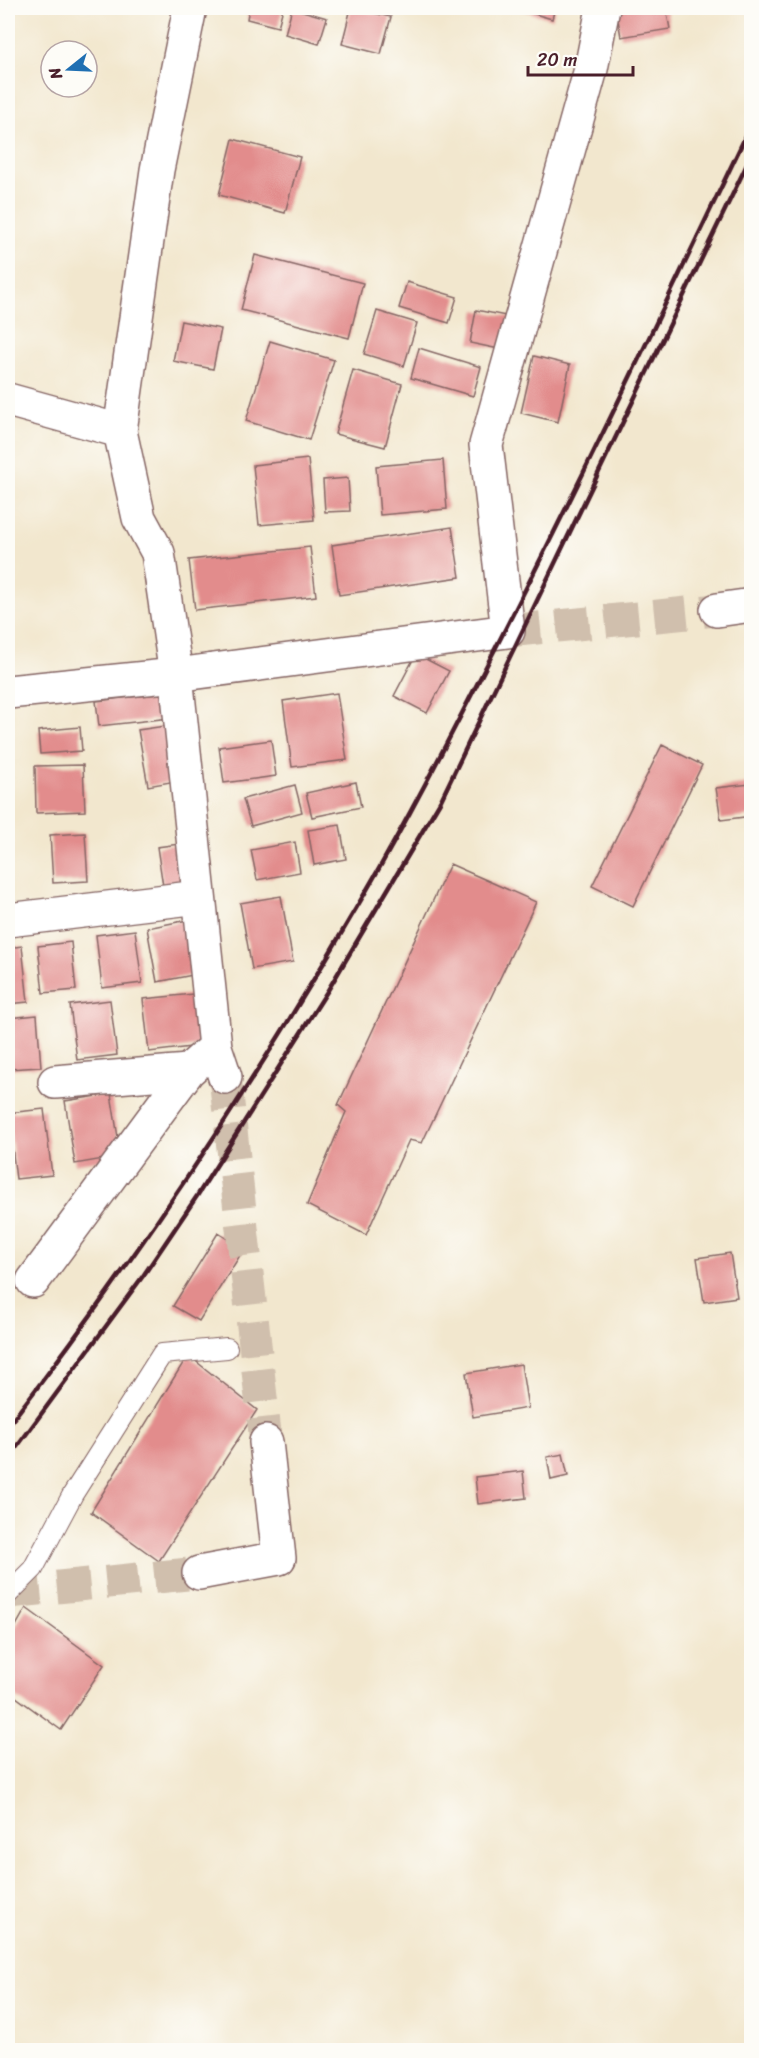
<svg xmlns="http://www.w3.org/2000/svg" width="759" height="2058" font-family="Sriracha,sans-serif">
<style>
.building{fill:#e28c8c}
.lines{fill:none;stroke-linecap:round;stroke-linejoin:round}
.minor-tunnel{stroke:#d0bfad;stroke-width:33;stroke-dasharray:33 16;stroke-linecap:butt}
.service-casing{stroke:#856564;stroke-width:22}
.minor-casing{stroke:#856564;stroke-width:36}
.service{stroke:#fff;stroke-width:20}
.minor{stroke:#fff;stroke-width:33}
.rail{stroke:#4a1f2b;stroke-width:4.5}
</style>
<rect width="100%" height="100%" fill="#fdfcf7"/>
<filter id="ink" filterUnits="userSpaceOnUse"><feTurbulence type="fractalNoise" baseFrequency=".0167" numOctaves="2"/><feDisplacementMap in="SourceGraphic" scale="12" xChannelSelector="R" yChannelSelector="G"/><feConvolveMatrix kernelMatrix="1 2 1 2 8 2 1 2 1" color-interpolation-filters="sRGB"/></filter>
<filter id="wash" filterUnits="userSpaceOnUse"><feTurbulence type="fractalNoise" baseFrequency=".008" numOctaves="4" result="noise"/><feDisplacementMap in="SourceGraphic" scale="24" xChannelSelector="R" yChannelSelector="G"/><feGaussianBlur stdDeviation="1.35" result="paint"/><feColorMatrix in="noise" values="0 0 0 0 0 0 0 0 0 0 0 0 0 0 0 0 0 1.4 0 .05"/><feComposite in="paint" operator="in"/></filter>
<g filter="url(#wash)">
<rect width="100%" height="100%" fill="#f2e7ce"/>
<g id="blocks">
<!-- building -->
<path class="building" d="M 249,8 L 283,8 L 278,27 L 247,19 Z
M 292,8 L 327,18 L 319,44 L 285,34 Z
M 351,8 L 391,17 L 381,54 L 342,44 Z
M 514,8 L 555,8 L 552,19 Z
M 616,8 L 666,8 L 670,29 L 621,37 Z
M 233,139 L 300,157 L 285,213 L 219,195 Z
M 255,255 L 363,283 L 349,338 L 241,310 Z
M 407,282 L 457,297 L 449,323 L 399,308 Z
M 476,310 L 511,317 L 504,350 L 470,343 Z
M 377,311 L 417,323 L 404,366 L 364,354 Z
M 181,321 L 221,329 L 213,369 L 173,361 Z
M 270,341 L 334,360 L 309,440 L 246,421 Z
M 419,348 L 481,367 L 473,396 L 411,378 Z
M 534,356 L 570,365 L 558,422 L 521,413 Z
M 353,370 L 402,384 L 385,447 L 335,434 Z
M 308,459 L 314,520 L 259,525 L 253,465 Z
M 443,460 L 447,509 L 380,515 L 376,466 Z
M 348,478 L 350,511 L 325,512 L 323,480 Z
M 452,527 L 460,577 L 339,595 L 332,545 Z
M 310,547 L 316,596 L 195,610 L 189,560 Z
M 416,654 L 449,671 L 427,713 L 394,696 Z
M 167,693 L 170,718 L 99,726 L 96,701 Z
M 337,693 L 347,760 L 292,767 L 283,701 Z
M 172,725 L 182,780 L 148,786 L 138,730 Z
M 80,727 L 82,751 L 40,754 L 38,731 Z
M 271,740 L 276,776 L 224,783 L 219,747 Z
M 662,745 L 702,765 L 633,906 L 592,886 Z
M 83,765 L 85,811 L 36,813 L 35,766 Z
M 356,782 L 361,807 L 312,817 L 306,793 Z
M 750,784 L 752,816 L 721,820 L 716,788 Z
M 295,785 L 302,812 L 251,826 L 243,799 Z
M 340,825 L 346,859 L 314,865 L 308,830 Z
M 85,833 L 88,881 L 53,883 L 50,835 Z
M 295,842 L 300,872 L 257,880 L 251,850 Z
M 187,843 L 193,882 L 163,886 L 157,847 Z
M 450,864 L 536,902 L 422,1143 L 409,1140 L 366,1235 L 307,1205 L 346,1112 L 338,1105 Z
M 281,896 L 293,962 L 252,969 L 240,903 Z
M 188,920 L 198,974 L 157,982 L 147,928 Z
M 135,930 L 142,983 L 102,988 L 96,935 Z
M 71,942 L 76,990 L 43,993 L 38,946 Z
M 22,946 L 28,1002 L 8,1004 L 8,948 Z
M 193,994 L 199,1046 L 149,1052 L 143,999 Z
M 110,1000 L 117,1055 L 77,1060 L 70,1005 Z
M 37,1015 L 41,1067 L 8,1069 L 8,1018 Z
M 111,1094 L 121,1156 L 75,1164 L 65,1101 Z
M 44,1109 L 52,1175 L 16,1179 L 8,1113 Z
M 218,1233 L 244,1249 L 199,1321 L 173,1306 Z
M 730,1253 L 737,1297 L 704,1302 L 697,1258 Z
M 188,1355 L 257,1410 L 159,1561 L 91,1512 Z
M 521,1364 L 528,1408 L 473,1417 L 466,1373 Z
M 563,1454 L 568,1476 L 551,1480 L 547,1457 Z
M 523,1471 L 526,1498 L 478,1504 L 475,1477 Z
M 26,1608 L 104,1665 L 61,1730 L 8,1691 L 8,1640 Z"/>
</g>
</g>
<g filter="url(#ink)">
<use href="#blocks" fill-opacity="0" stroke="#856564" stroke-width="1.5"/>
<g class="lines">
<!-- minor-tunnel -->
<path class="minor-tunnel" d="M 508,631 L 717,610
M 225,1077 L 266,1442
M 8,1592 L 199,1573"/>
<!-- service casing -->
<g class="service-casing">
<path id="service" d="M 8,1594 L 33,1569 L 73,1494 L 162,1354 L 227,1348"/>
</g>
<!-- minor casing -->
<g class="minor-casing">
<path id="minor" d="M 190,8 L 157,170 L 120,431 L 139,518 L 158,553 L 176,675 L 215,1047 L 225,1077
M 8,400 L 120,431
M 717,610 L 752,605
M 8,692 L 176,675 L 508,631 L 486,445 L 591,69 L 603,8
M 8,920 L 199,897
M 55,1082 L 188,1071
M 33,1281 L 188,1071 L 215,1047
M 199,1573 L 279,1558 L 266,1442"/>
</g>
<!-- service -->
<use href="#service" class="service"/>
<!-- minor -->
<use href="#minor" class="minor"/>
<!-- rail -->
<path class="rail" d="M 8,1426 C 138,1257 258,1078 365,893 C 411,814 452,733 493,653 C 583,478 667,300 752,123
M 8,1459 L 143,1276 L 197,1196 L 328,990 L 441,800 L 752,154"/>
</g>
</g>
<!-- margin -->
<rect width="759" height="2058" fill="none" stroke="#fdfcf7" stroke-width="30"/>
<!-- north arrow -->
<g transform="translate(69 69) rotate(252)"><circle r="28" fill="#fdfcf7" stroke="#b5a4a5" stroke-width="1.5"/>
<path d="M0-4.5L10 22L0 15L-10 22Z" fill="#1f6fb2"/>
<text y="-9" font-size="16" font-weight="bold" text-anchor="middle" fill="#4a1f2b">N</text>
</g>
<!-- scale -->
<path d="M528 66v9h105v-9" fill="none" stroke="#4a1f2b" stroke-width="3"/>
<text x="537" y="66" font-size="18" fill="#4a1f2b" stroke="#fdfcf7" stroke-width="4.5" paint-order="stroke">20 m</text>
</svg>
